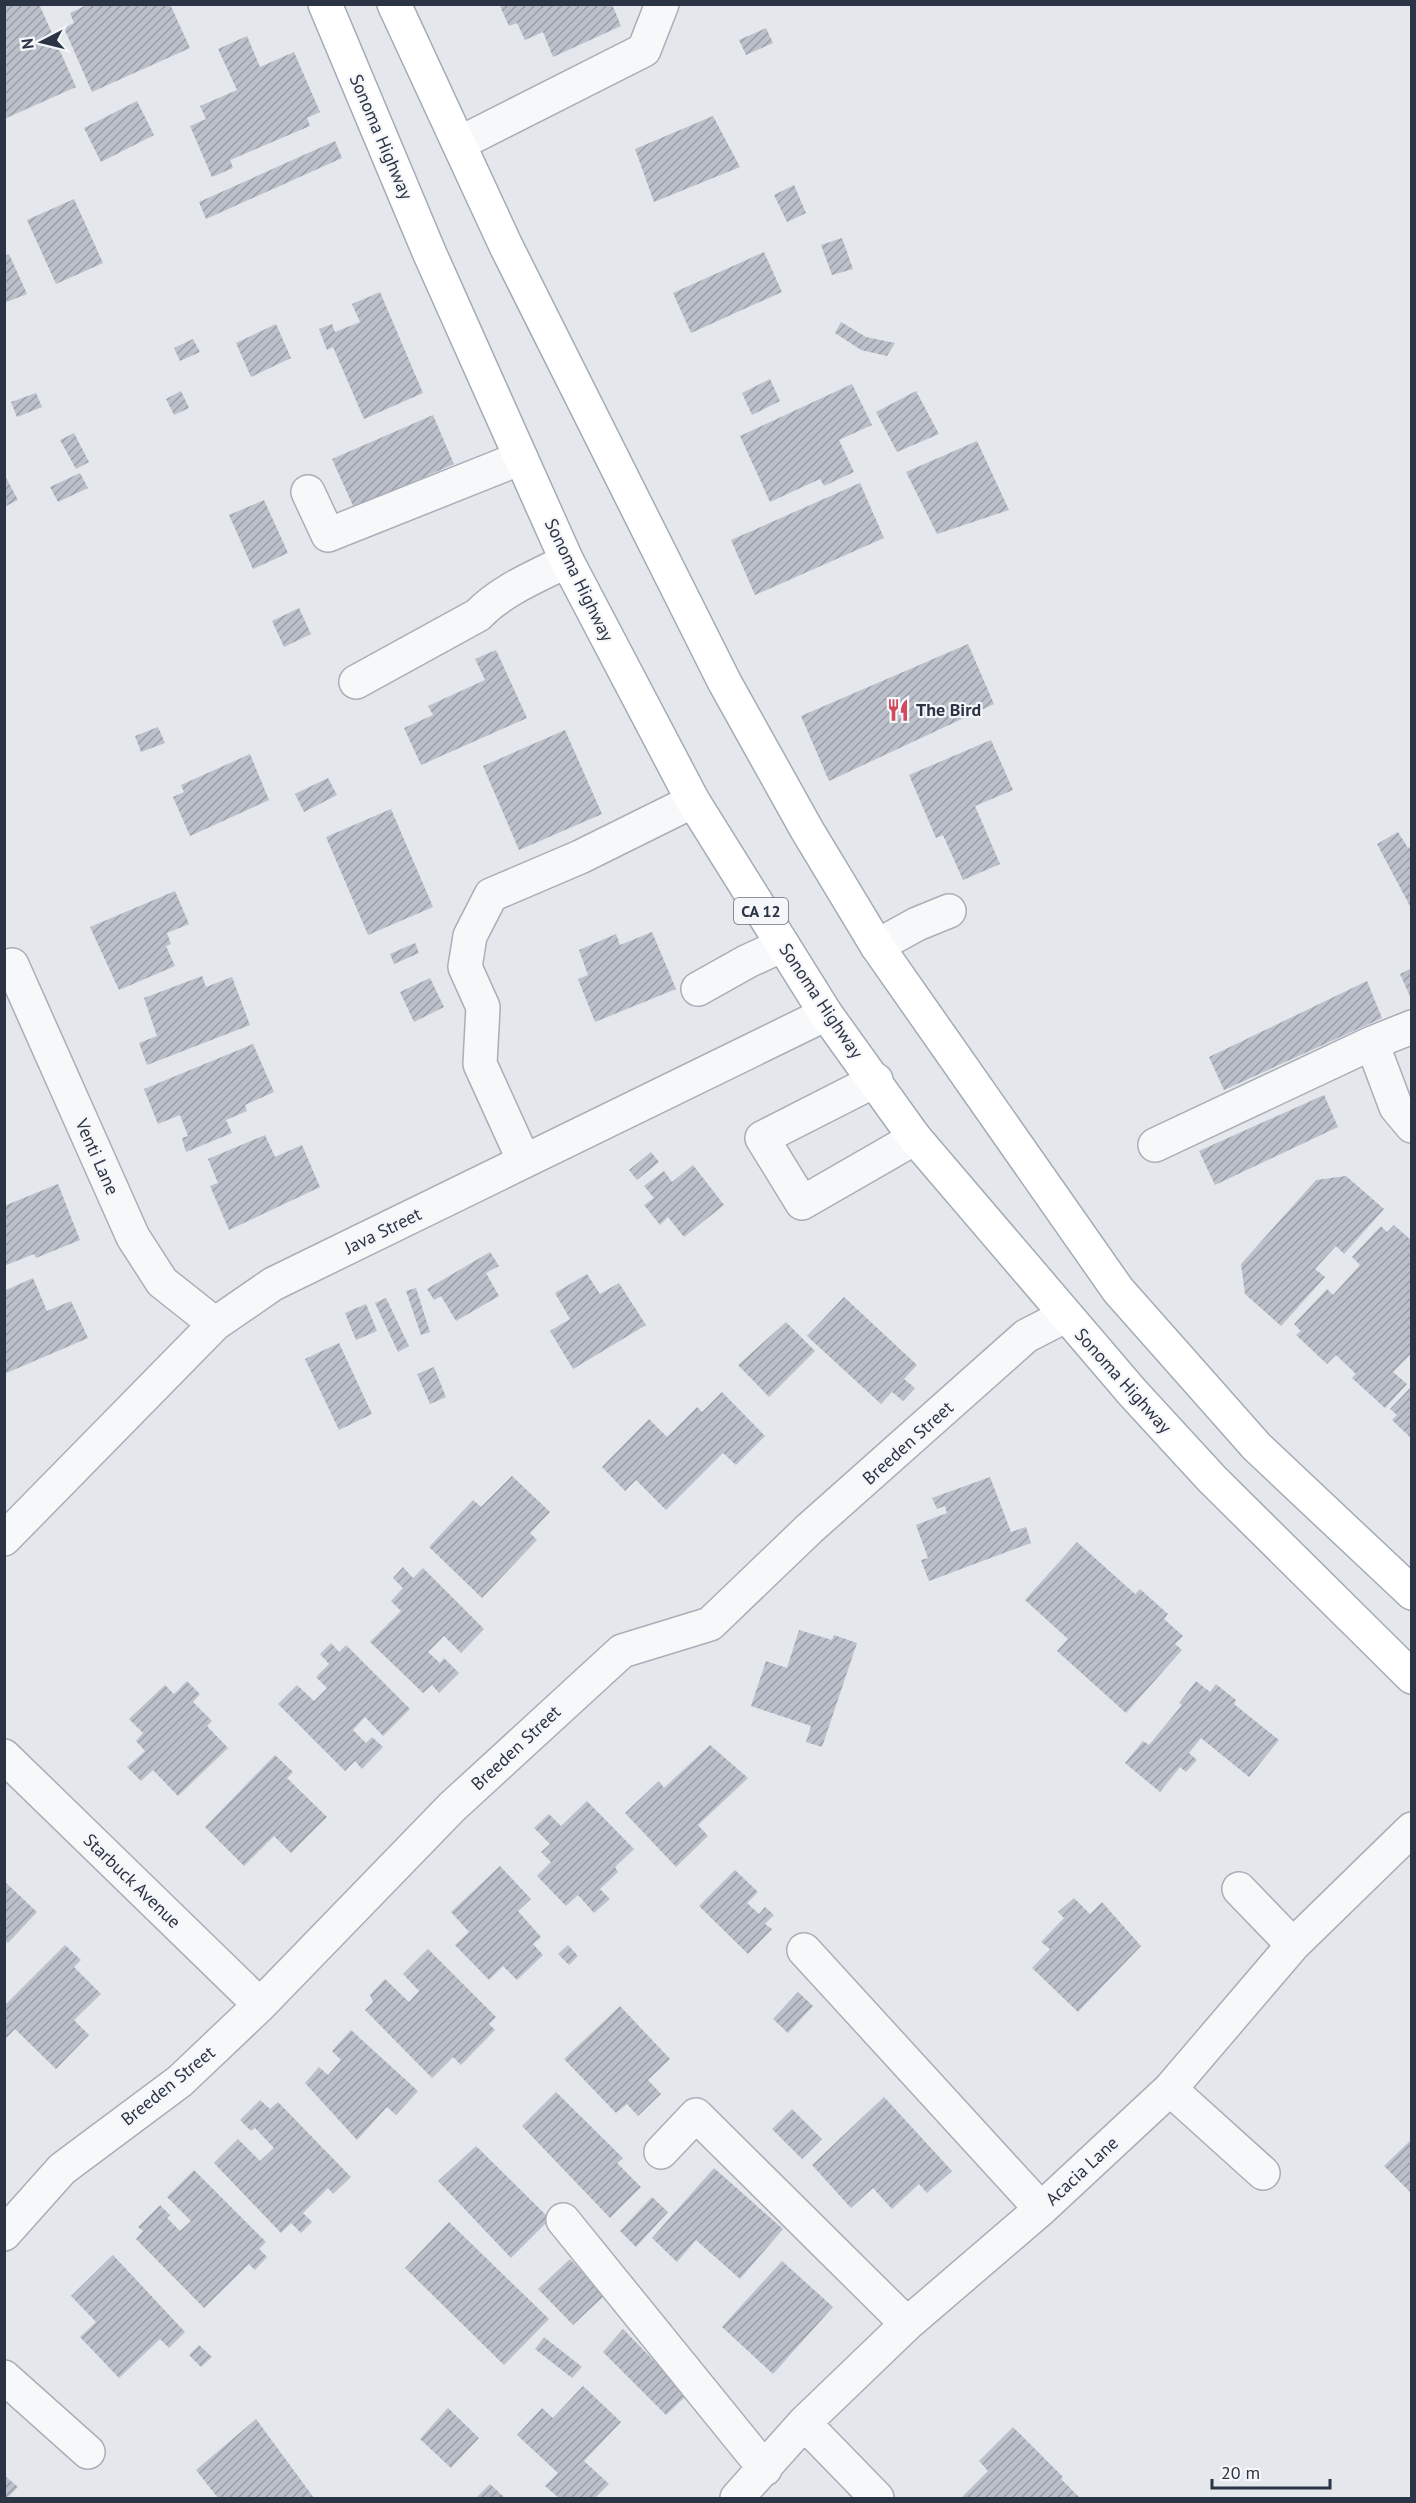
<svg xmlns="http://www.w3.org/2000/svg" width="1416" height="2503" font-family="'PT Sans',sans-serif">
<style>
.building{fill:url(#building-hatch)}
.lines{fill:none;stroke-linecap:round;stroke-linejoin:round}
.minor-casing{stroke:#a9aeb7;stroke-width:36}
.major-casing{stroke:#a3abb8;stroke-width:36}
.minor{stroke:#f7f8fa;stroke-width:33}
.major{stroke:#fff;stroke-width:33}
.labels{text-anchor:middle;stroke-width:4.5;stroke-linejoin:round;paint-order:stroke}
.shield{fill:#f4f6f9;stroke:#676e7b;stroke-width:1.5}
.shield-label{font-size:16px;font-weight:bold;fill:#2b3445}
.street-label{font-size:18px;fill:#2b3445;stroke:#f4f6f9}
.poi-label{font-size:18px;font-weight:bold;fill:#2b3445;stroke:#f4f6f9;text-anchor:start}
</style>
<defs>
<pattern id="building-hatch" width="6" height="6" patternUnits="userSpaceOnUse" patternTransform="scale(1.5)"><rect width="6" height="6" fill="#bbc0ca"/><path d="M-1 1l2-2M0 6l6-6M5 7l2-2" fill="none" stroke="#989da6"/></pattern>
</defs>
<rect width="100%" height="100%" fill="#e4e7ec"/>
<!-- building -->
<path class="building" d="M 4,4 L 39,4 L 76,87 L 4,119 Z
M 89,4 L 170,4 L 190,48 L 92,92 L 64,28 L 74,23 L 70,13 Z
M 499,4 L 612,4 L 621,26 L 553,57 L 543,32 L 525,40 L 517,23 L 509,26 Z
M 766,28 L 773,43 L 746,55 L 739,40 Z
M 247,36 L 260,67 L 294,52 L 320,112 L 307,118 L 310,126 L 230,160 L 233,168 L 212,177 L 190,126 L 206,119 L 200,106 L 237,90 L 218,49 Z
M 137,101 L 154,135 L 101,162 L 84,128 Z
M 713,116 L 740,167 L 654,202 L 635,149 Z
M 335,141 L 342,158 L 206,219 L 199,202 Z
M 794,185 L 806,213 L 787,222 L 774,195 Z
M 74,199 L 103,263 L 56,284 L 27,220 Z
M 842,238 L 853,269 L 832,275 L 821,245 Z
M 764,252 L 782,292 L 691,333 L 673,293 Z
M 9,254 L 27,294 L 4,303 L 4,256 Z
M 380,292 L 423,393 L 364,419 L 333,347 L 327,350 L 319,329 L 332,324 L 335,332 L 360,322 L 352,304 Z
M 841,322 L 866,337 L 895,343 L 887,356 L 861,350 L 835,333 Z
M 276,324 L 291,358 L 251,377 L 236,343 Z
M 193,339 L 200,352 L 180,361 L 174,348 Z
M 770,379 L 780,401 L 752,415 L 742,393 Z
M 852,384 L 872,425 L 839,440 L 854,472 L 824,486 L 820,479 L 770,502 L 740,436 Z
M 181,391 L 189,408 L 174,415 L 166,399 Z
M 916,391 L 939,434 L 897,452 L 876,412 Z
M 36,393 L 42,407 L 17,417 L 11,402 Z
M 433,415 L 454,464 L 354,508 L 332,459 Z
M 74,433 L 89,462 L 76,469 L 60,440 Z
M 977,441 L 1009,510 L 937,534 L 906,472 Z
M 80,473 L 88,488 L 58,502 L 50,487 Z
M 4,474 L 18,500 L 4,507 Z
M 860,483 L 884,538 L 755,595 L 731,540 Z
M 264,500 L 288,553 L 253,569 L 229,515 Z
M 299,608 L 311,634 L 284,647 L 272,621 Z
M 968,644 L 994,704 L 829,781 L 801,716 Z
M 496,650 L 527,718 L 421,765 L 404,728 L 433,715 L 428,706 L 485,680 L 475,659 Z
M 158,727 L 165,743 L 141,752 L 135,736 Z
M 565,730 L 602,814 L 519,850 L 483,766 Z
M 991,740 L 1013,790 L 975,806 L 1000,864 L 963,880 L 943,835 L 936,838 L 909,775 Z
M 250,754 L 269,800 L 190,836 L 173,797 L 184,792 L 181,785 Z
M 328,778 L 337,795 L 304,812 L 295,794 Z
M 391,809 L 433,907 L 368,935 L 326,837 Z
M 1398,832 L 1408,848 L 1412,846 L 1412,910 L 1377,844 Z
M 175,891 L 189,924 L 167,933 L 171,944 L 166,946 L 175,966 L 119,990 L 90,927 Z
M 652,932 L 676,989 L 595,1022 L 578,979 L 588,975 L 579,950 L 616,934 L 620,945 Z
M 415,943 L 419,953 L 394,964 L 390,954 Z
M 1412,968 L 1412,1001 L 1400,974 Z
M 202,976 L 206,987 L 232,977 L 250,1025 L 147,1065 L 139,1043 L 157,1036 L 144,998 Z
M 430,978 L 444,1007 L 414,1022 L 400,992 Z
M 1367,981 L 1382,1018 L 1224,1090 L 1209,1057 Z
M 253,1044 L 274,1092 L 245,1105 L 247,1111 L 226,1120 L 232,1133 L 186,1152 L 182,1138 L 188,1136 L 180,1115 L 158,1124 L 144,1089 Z
M 1324,1095 L 1338,1127 L 1215,1185 L 1199,1151 Z
M 265,1135 L 275,1157 L 302,1145 L 320,1187 L 229,1230 L 210,1186 L 218,1183 L 208,1159 Z
M 651,1152 L 659,1162 L 637,1180 L 629,1170 Z
M 693,1165 L 724,1205 L 684,1237 L 668,1217 L 660,1225 L 644,1205 L 654,1198 L 644,1186 L 664,1171 L 672,1182 Z
M 1346,1176 L 1384,1209 L 1344,1254 L 1336,1246 L 1315,1269 L 1325,1277 L 1281,1326 L 1245,1294 L 1241,1264 L 1316,1180 Z
M 58,1184 L 80,1240 L 36,1258 L 34,1254 L 4,1266 L 4,1206 Z
M 1394,1225 L 1412,1241 L 1412,1353 L 1393,1372 L 1407,1384 L 1385,1408 L 1352,1378 L 1356,1374 L 1336,1355 L 1327,1364 L 1296,1335 L 1301,1331 L 1294,1324 L 1327,1289 L 1333,1295 L 1360,1265 L 1352,1257 L 1381,1226 L 1387,1232 Z
M 490,1252 L 499,1266 L 486,1273 L 499,1296 L 456,1321 L 441,1296 L 434,1300 L 427,1289 Z
M 587,1274 L 600,1294 L 619,1283 L 646,1325 L 573,1369 L 550,1331 L 570,1319 L 555,1293 Z
M 33,1278 L 47,1311 L 71,1301 L 88,1338 L 4,1374 L 4,1291 Z
M 416,1288 L 430,1332 L 421,1335 L 406,1291 Z
M 844,1297 L 917,1365 L 904,1379 L 915,1388 L 903,1401 L 892,1392 L 881,1404 L 807,1336 Z
M 386,1298 L 409,1346 L 398,1352 L 375,1303 Z
M 366,1304 L 377,1331 L 356,1340 L 345,1313 Z
M 786,1322 L 815,1351 L 769,1397 L 738,1365 Z
M 339,1343 L 372,1414 L 339,1430 L 305,1359 Z
M 434,1367 L 446,1397 L 430,1404 L 417,1374 Z
M 1412,1386 L 1412,1439 L 1392,1420 L 1397,1415 L 1390,1409 Z
M 722,1392 L 765,1436 L 736,1465 L 723,1453 L 666,1510 L 636,1480 L 625,1491 L 602,1467 L 649,1419 L 667,1437 L 697,1407 L 702,1412 Z
M 512,1476 L 550,1512 L 530,1533 L 537,1540 L 482,1598 L 429,1547 L 473,1500 L 481,1507 Z
M 990,1477 L 1011,1532 L 1026,1527 L 1031,1543 L 929,1581 L 921,1560 L 928,1558 L 916,1525 L 947,1513 L 945,1506 L 937,1509 L 932,1498 Z
M 1077,1542 L 1135,1594 L 1140,1589 L 1168,1614 L 1164,1619 L 1183,1636 L 1175,1644 L 1182,1650 L 1126,1713 L 1057,1651 L 1068,1639 L 1025,1600 Z
M 403,1567 L 413,1578 L 423,1568 L 484,1629 L 461,1653 L 444,1636 L 428,1652 L 440,1663 L 444,1658 L 459,1673 L 439,1693 L 432,1685 L 423,1693 L 370,1642 L 401,1611 L 391,1601 L 403,1588 L 393,1578 Z
M 799,1630 L 832,1640 L 834,1635 L 857,1643 L 822,1747 L 806,1742 L 811,1726 L 751,1706 L 766,1661 L 787,1668 Z
M 331,1643 L 339,1652 L 346,1645 L 410,1709 L 383,1736 L 365,1717 L 353,1730 L 366,1743 L 372,1737 L 383,1747 L 362,1769 L 355,1761 L 345,1771 L 278,1704 L 297,1685 L 314,1701 L 327,1688 L 316,1677 L 329,1664 L 320,1654 Z
M 187,1681 L 200,1694 L 193,1702 L 212,1721 L 207,1726 L 228,1748 L 178,1796 L 153,1770 L 141,1781 L 127,1767 L 145,1751 L 136,1741 L 143,1733 L 129,1719 L 165,1685 L 174,1694 Z
M 1196,1681 L 1210,1692 L 1216,1684 L 1236,1700 L 1234,1704 L 1279,1740 L 1249,1777 L 1201,1738 L 1189,1753 L 1197,1760 L 1186,1772 L 1180,1767 L 1160,1792 L 1125,1763 L 1143,1741 L 1149,1745 L 1182,1705 L 1179,1703 Z
M 710,1745 L 748,1778 L 698,1825 L 708,1836 L 676,1867 L 625,1813 L 659,1781 L 664,1788 Z
M 275,1755 L 293,1772 L 287,1778 L 327,1817 L 291,1853 L 274,1836 L 244,1866 L 205,1827 Z
M 587,1801 L 634,1849 L 615,1867 L 618,1872 L 600,1889 L 610,1899 L 594,1913 L 578,1895 L 566,1906 L 537,1876 L 551,1862 L 541,1852 L 550,1844 L 534,1828 L 549,1814 L 561,1826 Z
M 500,1866 L 531,1899 L 518,1911 L 541,1937 L 533,1944 L 543,1955 L 517,1980 L 503,1966 L 489,1980 L 455,1945 L 469,1932 L 451,1912 Z
M 735,1870 L 758,1892 L 747,1903 L 759,1914 L 765,1907 L 774,1915 L 765,1924 L 772,1929 L 748,1954 L 699,1906 Z
M 4,1881 L 37,1912 L 8,1943 L 4,1940 Z
M 1074,1898 L 1090,1914 L 1102,1902 L 1141,1946 L 1078,2012 L 1032,1968 L 1050,1949 L 1041,1942 L 1064,1918 L 1058,1912 Z
M 65,1945 L 81,1960 L 74,1967 L 101,1994 L 74,2020 L 89,2035 L 56,2069 L 15,2029 L 4,2040 L 4,2006 Z
M 568,1945 L 578,1956 L 569,1965 L 558,1954 Z
M 428,1949 L 496,2017 L 489,2024 L 495,2030 L 461,2065 L 453,2057 L 432,2078 L 365,2010 L 373,2002 L 370,1995 L 385,1979 L 409,2002 L 419,1991 L 403,1974 Z
M 798,1992 L 813,2006 L 788,2033 L 773,2019 Z
M 620,2006 L 670,2059 L 648,2080 L 661,2094 L 638,2116 L 627,2104 L 616,2113 L 564,2059 Z
M 351,2030 L 418,2091 L 396,2115 L 387,2107 L 357,2140 L 305,2083 L 319,2067 L 328,2075 L 341,2060 L 332,2051 Z
M 556,2092 L 623,2158 L 617,2163 L 641,2187 L 610,2218 L 522,2126 Z
M 884,2097 L 952,2171 L 927,2193 L 919,2184 L 892,2209 L 873,2188 L 851,2208 L 812,2165 Z
M 260,2100 L 270,2109 L 278,2102 L 351,2177 L 333,2194 L 328,2188 L 303,2213 L 312,2222 L 301,2233 L 291,2223 L 281,2233 L 214,2163 L 238,2139 L 260,2161 L 274,2148 L 255,2128 L 251,2131 L 240,2120 Z
M 792,2109 L 822,2139 L 802,2159 L 772,2129 Z
M 1412,2139 L 1412,2194 L 1384,2166 Z
M 476,2146 L 550,2219 L 511,2258 L 438,2181 Z
M 714,2168 L 783,2229 L 740,2279 L 696,2240 L 677,2262 L 652,2238 Z
M 194,2170 L 266,2242 L 259,2249 L 267,2257 L 255,2270 L 249,2264 L 204,2308 L 136,2239 L 143,2231 L 138,2227 L 160,2205 L 170,2215 L 167,2218 L 180,2231 L 191,2221 L 167,2197 Z
M 652,2197 L 668,2212 L 636,2247 L 620,2231 Z
M 449,2222 L 549,2319 L 504,2365 L 405,2268 Z
M 113,2255 L 185,2332 L 169,2348 L 160,2339 L 119,2378 L 80,2337 L 96,2322 L 71,2296 Z
M 570,2259 L 604,2296 L 573,2325 L 538,2289 Z
M 782,2261 L 833,2307 L 773,2374 L 722,2327 Z
M 623,2329 L 687,2395 L 666,2415 L 603,2352 Z
M 544,2337 L 582,2367 L 572,2378 L 535,2349 Z
M 199,2345 L 212,2357 L 201,2367 L 189,2355 Z
M 583,2386 L 621,2422 L 584,2461 L 609,2484 L 595,2498 L 559,2498 L 545,2486 L 558,2473 L 517,2435 L 542,2408 L 553,2418 Z
M 448,2408 L 479,2438 L 451,2468 L 420,2439 Z
M 256,2419 L 314,2498 L 218,2498 L 196,2470 Z
M 1013,2427 L 1063,2477 L 1061,2479 L 1080,2498 L 961,2498 L 988,2471 L 979,2461 Z
M 4,2475 L 18,2487 L 7,2498 L 4,2498 Z
M 490,2484 L 505,2498 L 476,2498 Z"/>
<g class="lines">
<!-- minor casing -->
<g class="minor-casing">
<path id="minor" d="M 460,143 L 644,50 L 662,4
M 308,492 L 328,535 L 521,458
M 356,682 L 478,615 C 502,590 537,576 567,561
M 877,946 L 917,924 L 949,911
M 12,965 L 133,1237 L 162,1282 L 215,1324
M 698,989 L 748,961 L 783,945
M 1412,1027 L 1372,1043 L 1396,1107 L 1412,1126
M 876,1080 L 762,1138 L 802,1203 L 915,1138
M 1155,1145 L 1372,1043
M 524,1161 L 480,1064 L 483,1007 L 465,967 L 470,936 L 491,895 L 580,857 L 693,801
M 4,1539 L 215,1324 L 273,1284 L 826,1014
M 4,1756 L 260,2005
M 1239,1889 L 1293,1945
M 804,1950 L 1041,2209
M 1170,2089 L 1263,2173
M 661,2152 L 696,2115 L 907,2324
M 563,2220 L 765,2469
M 4,2234 L 62,2169 L 180,2081 L 260,2005 L 452,1807 L 622,1651 L 710,1624 L 809,1529 L 1026,1336 L 1065,1316
M 4,2377 L 88,2452
M 804,2423 L 877,2498
M 737,2498 L 804,2423 L 907,2324 L 1041,2209 L 1170,2089 L 1293,1945 L 1412,1829"/>
</g>
<!-- major casing -->
<g class="major-casing">
<path id="major" d="M 325,4 L 429,252 L 567,561 L 693,801 L 826,1014 L 915,1138 L 1132,1392 L 1212,1479 L 1412,1677
M 394,4 L 506,246 L 725,683 L 807,830 L 877,946 L 1118,1290 L 1257,1447 L 1412,1593"/>
</g>
<!-- minor -->
<use href="#minor" class="minor"/>
<!-- major -->
<use href="#major" class="major"/>
</g>
<!-- icons -->
<defs>
<g id="restaurant-bare" transform="scale(1.8)"><path d="M-5-6h1v4h1v-4h1v4h1v-4h1v5L-1.5 .5V6h-2V.5L-5-1ZM5-6V6H3V1.5H1.5Q1.5-4 5-6Z" fill="#d1495b" stroke="#f4f6f9" stroke-width="2.5" paint-order="stroke"/></g>
</defs>
<g fill-rule="evenodd">
<use href="#restaurant-bare" x="898" y="710"/>
</g>
<g class="labels">
<!-- shield labels -->
<rect class="shield" x="734" y="898" width="54" height="26" rx="4.5"/>
<g class="shield-label">
<text x="761" y="917">CA 12</text>
</g>
<!-- street labels -->
<g class="street-label">
<text transform="translate(381 137) rotate(67)" y="6">Sonoma Highway</text>
<text transform="translate(579 580) rotate(64)" y="6">Sonoma Highway</text>
<text transform="translate(821 1001) rotate(56)" y="6">Sonoma Highway</text>
<text transform="translate(97 1157) rotate(66)" y="6">Venti Lane</text>
<text transform="translate(383 1231) rotate(-26)" y="6">Java Street</text>
<text transform="translate(1123 1381) rotate(48)" y="6">Sonoma Highway</text>
<text transform="translate(908 1443) rotate(-42)" y="6">Breeden Street</text>
<text transform="translate(516 1748) rotate(-43)" y="6">Breeden Street</text>
<text transform="translate(132 1881) rotate(44)" y="6">Starbuck Avenue</text>
<text transform="translate(168 2086) rotate(-39)" y="6">Breeden Street</text>
<text transform="translate(1082 2171) rotate(-43)" y="6">Acacia Lane</text>
</g>
<!-- poi labels -->
<g class="poi-label">
<text x="916" y="716">The Bird</text>
</g>
</g>
<!-- border -->
<rect width="1416" height="2503" fill="none" stroke="#2b3445" stroke-width="12"/>
<!-- north arrow -->
<g transform="translate(42 42) rotate(263)" stroke="#f4f6f9" stroke-width="4.5" paint-order="stroke">
<path d="M0-4.5L10 22L0 15L-10 22Z" fill="#2b3445"/>
<text y="-9" font-size="16" font-weight="bold" text-anchor="middle" fill="#2b3445">N</text>
</g>
<!-- scale -->
<path d="M1212 2479v9h118v-9" fill="none" stroke="#2b3445" stroke-width="3"/>
<text x="1221" y="2479" font-size="18" fill="#2b3445" stroke="#f4f6f9" stroke-width="4.5" paint-order="stroke">20 m</text>
</svg>
